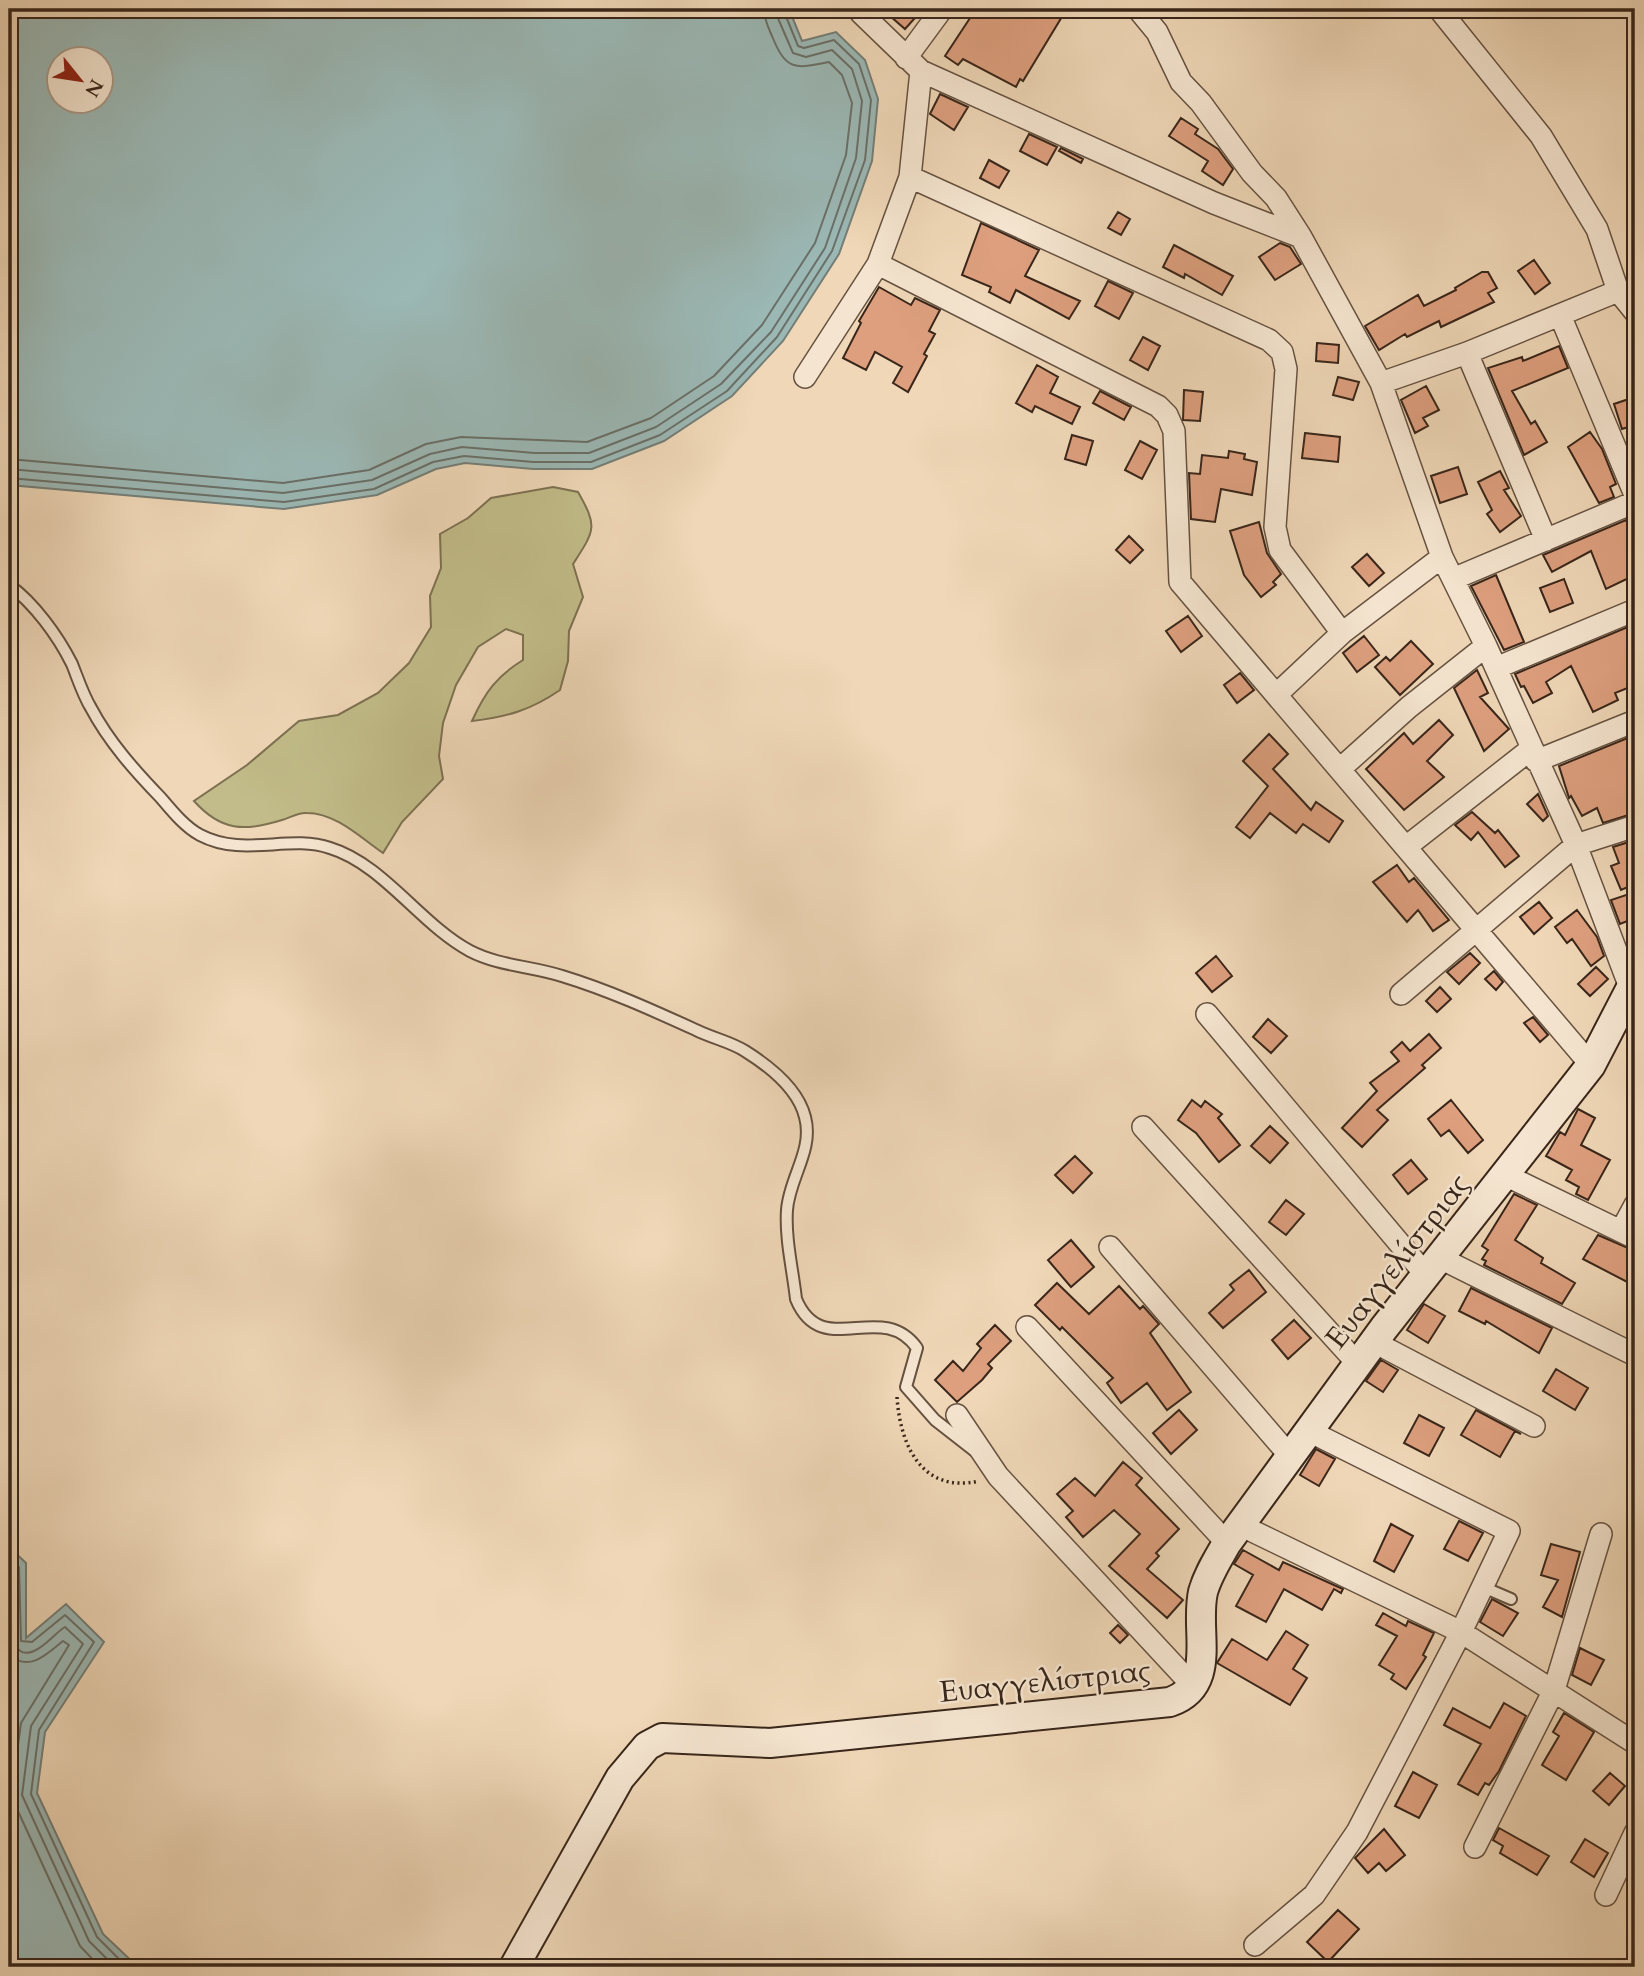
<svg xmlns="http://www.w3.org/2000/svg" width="1644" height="1976" font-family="Cardo,serif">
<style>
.green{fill:#c1bc89;stroke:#7d7152;stroke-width:2}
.water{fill:#9bb8b5;stroke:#747e77;stroke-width:2;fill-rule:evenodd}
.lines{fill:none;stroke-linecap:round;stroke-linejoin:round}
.shore{stroke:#6a6f68;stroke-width:2}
.building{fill:#dd9f7e;stroke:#39261a;stroke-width:2}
.lane-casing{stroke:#665241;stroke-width:14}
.street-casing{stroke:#665241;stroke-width:24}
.secondary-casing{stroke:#39261a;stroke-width:32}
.path{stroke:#39261a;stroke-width:3.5;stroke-dasharray:2 3.5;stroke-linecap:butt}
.lane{stroke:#f5e5d0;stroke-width:10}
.street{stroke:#f5e5d0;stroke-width:21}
.secondary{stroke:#f5e5d0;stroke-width:28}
.labels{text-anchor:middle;stroke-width:5;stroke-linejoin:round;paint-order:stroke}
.street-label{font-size:30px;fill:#39261a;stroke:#f5e5d0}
</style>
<rect width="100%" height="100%" fill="#efd7b7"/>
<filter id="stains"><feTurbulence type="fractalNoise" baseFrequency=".00286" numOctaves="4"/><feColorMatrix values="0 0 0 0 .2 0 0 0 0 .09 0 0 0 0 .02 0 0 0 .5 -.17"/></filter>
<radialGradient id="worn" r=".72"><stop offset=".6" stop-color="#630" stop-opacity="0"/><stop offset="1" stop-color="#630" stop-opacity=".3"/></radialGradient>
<!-- green -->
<path class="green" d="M 553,487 L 578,492 C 598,527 595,530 573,564 L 583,597 L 569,631 L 568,661 L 560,690 C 531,710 507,717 472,721 C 485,692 497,676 523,660 L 523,635 L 506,629 L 478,647 L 456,685 L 443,723 L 439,756 L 443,779 L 402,822 L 383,853 C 361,838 336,813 307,813 C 299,812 289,818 282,820 C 244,832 221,831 194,801 L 247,765 L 299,721 L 338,715 L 378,693 L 409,663 L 431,627 L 430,596 L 441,568 L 440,534 L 468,518 L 491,498 Z"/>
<!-- water -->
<path class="water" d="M 9,9 L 789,9 L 802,41 L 836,32 L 865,60 L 878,99 L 872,161 L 839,254 L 783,341 L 732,396 L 664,441 L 592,469 L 533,469 L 465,463 L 436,469 L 377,495 L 284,509 L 9,485 ZM 60,60 L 102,60 L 102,102 L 60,102 Z
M 9,1547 L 26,1563 L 26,1638 L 66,1604 L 104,1642 L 45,1732 L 37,1793 L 103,1934 L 138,1967 L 9,1967 Z"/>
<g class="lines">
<!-- shore -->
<path class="shore" d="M 9,459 L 283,483 L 369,470 L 426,444 L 461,437 L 587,442 L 651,418 L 714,376 L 762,325 L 815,243 L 846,155 L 852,103 L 842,75 L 829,62 C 795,69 786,71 772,36 C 768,27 764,19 764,9
M 9,469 L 283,493 L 372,480 L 430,454 L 462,447 L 534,453 L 589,453 L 656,427 L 721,384 L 771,332 L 825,248 L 856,158 L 862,101 L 852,69 L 832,50 L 806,57 L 793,53 L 774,9
M 9,478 L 284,502 L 374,489 L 433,462 L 464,456 L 533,462 L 591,462 L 660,435 L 727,391 L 777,337 L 832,251 L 865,160 L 871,100 L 859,64 L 834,40 L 804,48 L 798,46 L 783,9
M 9,1557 L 19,1567 L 21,1641 L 32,1642 L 65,1615 L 94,1642 L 39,1730 L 31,1794 L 97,1937 L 127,1967
M 9,1568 C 13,1584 0,1666 34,1651 C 46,1646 55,1633 65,1627 L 83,1644 L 31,1726 L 22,1795 L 89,1941 L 115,1967
M 9,1656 C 31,1671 46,1655 63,1641 L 69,1645 L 21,1723 L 11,1796 L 80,1946 L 100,1967"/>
</g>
<!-- building -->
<path class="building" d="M 882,9 L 923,9 L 905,29 Z
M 976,9 L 1053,9 L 1063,15 L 1023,81 L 1020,79 L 1016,87 L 963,59 L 958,65 L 945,56 Z
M 940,94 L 968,107 L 954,130 L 930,114 Z
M 1181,118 L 1198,129 L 1195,134 L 1218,149 L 1233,169 L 1223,185 L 1202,171 L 1208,161 L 1169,136 Z
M 1029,134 L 1057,147 L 1047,165 L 1020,151 Z
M 1061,148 L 1083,159 L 1081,163 L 1059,151 Z
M 989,160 L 1009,171 L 999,188 L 980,178 Z
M 1118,212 L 1130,219 L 1121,235 L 1108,228 Z
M 981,223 L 1039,250 L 1025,276 L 1080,301 L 1069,319 L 1016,290 L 1010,303 L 989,292 L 991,287 L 962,275 Z
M 1280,243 L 1290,247 L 1301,264 L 1275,280 L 1259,257 Z
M 1174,245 L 1233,276 L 1222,295 L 1185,274 L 1184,278 L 1163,267 Z
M 1534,260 L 1550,283 L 1535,294 L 1518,271 Z
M 1482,272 L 1488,272 L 1497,288 L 1488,293 L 1494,302 L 1441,327 L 1439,321 L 1407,337 L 1405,334 L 1379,350 L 1365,326 L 1418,295 L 1424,306 L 1456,290 L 1455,288 Z
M 1108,281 L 1133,293 L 1119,319 L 1095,306 Z
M 879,287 L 911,305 L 915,298 L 940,310 L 929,331 L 935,334 L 924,354 L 927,356 L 908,392 L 893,383 L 902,367 L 875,352 L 866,370 L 843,358 L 861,323 L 859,321 Z
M 1143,337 L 1160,346 L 1148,370 L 1130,360 Z
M 1317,343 L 1339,345 L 1338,363 L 1316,361 Z
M 1559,346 L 1568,368 L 1512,391 L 1531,424 L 1535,421 L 1547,442 L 1524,455 L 1488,368 L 1522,357 L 1523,361 Z
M 1037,365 L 1058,377 L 1050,393 L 1080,407 L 1072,424 L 1035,406 L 1032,412 L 1016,403 Z
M 1338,377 L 1359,382 L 1353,400 L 1333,395 Z
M 1426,386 L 1439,410 L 1423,418 L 1428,426 L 1415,433 L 1401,400 Z
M 1184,390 L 1203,392 L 1200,421 L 1183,420 Z
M 1100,391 L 1131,407 L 1124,420 L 1093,403 Z
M 1635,397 L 1635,425 L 1622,429 L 1614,404 Z
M 1590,432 L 1602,449 L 1616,484 L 1610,487 L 1614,497 L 1599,503 L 1568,447 Z
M 1305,433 L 1340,437 L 1338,462 L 1302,458 Z
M 1072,435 L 1093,441 L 1086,465 L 1065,459 Z
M 1140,441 L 1157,450 L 1142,479 L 1125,470 Z
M 1229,451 L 1245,454 L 1244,459 L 1257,462 L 1252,495 L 1221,489 L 1215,522 L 1191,519 L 1189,473 L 1200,474 L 1202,455 L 1228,458 Z
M 1458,467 L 1467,494 L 1440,503 L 1431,476 Z
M 1500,471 L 1509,488 L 1504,490 L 1521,516 L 1500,532 L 1487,514 L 1492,510 L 1478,482 Z
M 1626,520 L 1635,541 L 1635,575 L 1606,589 L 1591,551 L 1552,572 L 1543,555 Z
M 1259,522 L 1267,553 L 1281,574 L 1273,582 L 1276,585 L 1261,597 L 1244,575 L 1230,531 Z
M 1129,536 L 1143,550 L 1130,563 L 1116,550 Z
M 1367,554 L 1384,573 L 1369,586 L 1352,567 Z
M 1496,575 L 1524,642 L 1504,650 L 1471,586 Z
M 1564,579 L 1573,603 L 1550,612 L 1540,588 Z
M 1188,616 L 1202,636 L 1181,652 L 1166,631 Z
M 1635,624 L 1635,685 L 1615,693 L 1618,700 L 1593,712 L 1571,666 L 1546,682 L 1552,693 L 1533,703 L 1524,686 L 1521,687 L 1515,674 Z
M 1364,636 L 1379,655 L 1357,672 L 1343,653 Z
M 1411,641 L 1433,664 L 1400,695 L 1375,667 L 1386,657 L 1390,661 Z
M 1477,670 L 1488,693 L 1480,697 L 1509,729 L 1484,751 L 1454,688 Z
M 1240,673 L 1254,690 L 1237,703 L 1224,685 Z
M 1439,720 L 1453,735 L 1427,761 L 1444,777 L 1404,810 L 1366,769 L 1404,733 L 1413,744 Z
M 1269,734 L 1288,754 L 1273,769 L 1311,810 L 1316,802 L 1343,821 L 1329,842 L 1303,824 L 1296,833 L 1270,813 L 1250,838 L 1236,827 L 1268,786 L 1243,761 Z
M 1635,735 L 1635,813 L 1603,823 L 1597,808 L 1582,816 L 1571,796 L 1569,798 L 1559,766 Z
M 1538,794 L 1548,816 L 1543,821 L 1527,804 Z
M 1472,812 L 1495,833 L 1498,830 L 1519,856 L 1505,867 L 1478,832 L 1471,840 L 1455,825 Z
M 1635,840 L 1635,884 L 1621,890 L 1611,866 L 1619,863 L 1613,847 Z
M 1397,865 L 1409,882 L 1414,878 L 1449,920 L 1433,931 L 1418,910 L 1407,922 L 1373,882 Z
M 1632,893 L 1635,918 L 1620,924 L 1611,900 Z
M 1539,902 L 1552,918 L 1534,934 L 1520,917 Z
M 1577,910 L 1597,937 L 1604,956 L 1591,966 L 1572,939 L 1567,943 L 1555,927 Z
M 1470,953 L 1480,963 L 1459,984 L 1447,972 Z
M 1216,956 L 1232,976 L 1212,992 L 1196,973 Z
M 1596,967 L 1608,979 L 1590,996 L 1578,984 Z
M 1494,971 L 1503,982 L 1496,990 L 1485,979 Z
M 1440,987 L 1451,999 L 1437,1012 L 1426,1001 Z
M 1533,1017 L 1548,1035 L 1540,1042 L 1524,1023 Z
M 1268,1019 L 1287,1036 L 1271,1053 L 1253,1037 Z
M 1429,1034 L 1441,1048 L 1422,1065 L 1425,1068 L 1377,1110 L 1388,1120 L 1362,1147 L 1342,1128 L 1377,1091 L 1370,1083 L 1399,1061 L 1391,1052 L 1402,1042 L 1410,1051 Z
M 1192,1100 L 1201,1107 L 1205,1101 L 1222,1114 L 1218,1118 L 1240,1145 L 1219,1162 L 1196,1133 L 1178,1120 Z
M 1451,1100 L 1483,1140 L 1468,1153 L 1449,1130 L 1441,1136 L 1428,1119 Z
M 1578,1109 L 1595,1118 L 1581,1145 L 1610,1160 L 1588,1200 L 1576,1194 L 1579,1187 L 1566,1180 L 1572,1170 L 1546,1156 L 1560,1132 L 1565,1135 Z
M 1270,1126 L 1288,1143 L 1270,1163 L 1251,1146 Z
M 1075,1156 L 1092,1173 L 1073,1193 L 1055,1175 Z
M 1411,1160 L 1427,1179 L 1408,1194 L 1393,1175 Z
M 1514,1194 L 1537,1205 L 1515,1240 L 1543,1258 L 1541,1263 L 1575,1283 L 1562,1304 L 1484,1265 L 1486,1261 L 1482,1259 L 1488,1250 L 1482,1246 Z
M 1286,1200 L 1304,1214 L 1286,1235 L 1269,1222 Z
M 1598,1235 L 1635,1251 L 1635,1286 L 1583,1259 Z
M 1071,1240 L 1094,1267 L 1071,1287 L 1048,1260 Z
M 1249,1270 L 1266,1292 L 1223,1328 L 1209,1313 L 1234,1290 L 1230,1285 Z
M 1057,1283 L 1089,1314 L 1119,1286 L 1140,1309 L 1143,1306 L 1159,1324 L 1150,1333 L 1191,1392 L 1167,1410 L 1147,1383 L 1121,1403 L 1107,1383 L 1113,1378 L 1062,1327 L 1060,1330 L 1035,1305 Z
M 1471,1288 L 1552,1328 L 1539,1353 L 1486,1321 L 1485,1324 L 1459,1311 Z
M 1424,1304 L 1445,1316 L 1428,1343 L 1407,1330 Z
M 1294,1320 L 1311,1338 L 1288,1359 L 1272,1340 Z
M 995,1325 L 1011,1341 L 988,1364 L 992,1368 L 982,1380 L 957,1402 L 935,1380 L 953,1361 L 963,1371 L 981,1348 L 977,1344 Z
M 1381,1360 L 1398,1370 L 1383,1392 L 1366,1381 Z
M 1556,1369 L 1588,1388 L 1575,1410 L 1543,1391 Z
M 1179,1410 L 1197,1430 L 1171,1454 L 1153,1433 Z
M 1476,1410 L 1521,1434 L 1515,1431 L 1500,1457 L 1461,1435 Z
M 1419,1415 L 1444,1428 L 1429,1456 L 1404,1443 Z
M 1316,1449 L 1335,1459 L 1319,1486 L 1300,1475 Z
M 1123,1462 L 1142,1478 L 1136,1485 L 1179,1529 L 1156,1553 L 1159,1556 L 1147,1569 L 1183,1600 L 1167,1618 L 1109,1566 L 1140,1534 L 1114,1510 L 1083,1537 L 1066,1517 L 1073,1511 L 1057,1494 L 1075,1478 L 1095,1496 Z
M 1459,1521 L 1483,1533 L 1468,1561 L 1444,1549 Z
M 1391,1524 L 1413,1536 L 1394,1572 L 1374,1561 Z
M 1551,1544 L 1580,1552 L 1562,1617 L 1543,1607 L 1558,1580 L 1541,1575 Z
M 1243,1550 L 1279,1570 L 1283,1562 L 1343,1589 L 1341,1593 L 1334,1589 L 1322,1610 L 1284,1589 L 1266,1622 L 1236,1606 L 1253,1575 L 1234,1564 Z
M 1492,1599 L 1518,1613 L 1503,1636 L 1480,1622 Z
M 1383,1613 L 1406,1626 L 1408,1621 L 1434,1633 L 1423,1655 L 1426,1657 L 1406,1689 L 1391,1679 L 1394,1674 L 1379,1665 L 1397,1636 L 1376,1625 Z
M 1118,1625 L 1128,1635 L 1120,1643 L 1110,1633 Z
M 1286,1631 L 1308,1645 L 1293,1669 L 1307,1678 L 1290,1705 L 1217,1663 L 1232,1639 L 1267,1660 Z
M 1580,1648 L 1604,1660 L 1591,1685 L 1572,1675 Z
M 1504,1703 L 1526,1716 L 1499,1771 L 1489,1785 L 1485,1783 L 1478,1795 L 1458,1784 L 1481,1744 L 1444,1725 L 1453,1708 L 1490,1728 Z
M 1564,1713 L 1594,1732 L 1566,1780 L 1542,1765 L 1559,1736 L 1553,1732 Z
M 1413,1772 L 1437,1785 L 1419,1818 L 1395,1806 Z
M 1610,1773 L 1625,1786 L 1609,1805 L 1593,1791 Z
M 1499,1828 L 1549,1856 L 1537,1875 L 1500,1853 L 1503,1846 L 1493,1840 Z
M 1384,1829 L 1405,1855 L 1386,1871 L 1379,1863 L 1368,1873 L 1355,1858 Z
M 1585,1839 L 1608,1853 L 1594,1877 L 1571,1862 Z
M 1338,1910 L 1359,1929 L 1328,1962 L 1307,1942 Z"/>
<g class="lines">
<!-- lane casing -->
<g class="lane-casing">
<path id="lane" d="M 9,585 C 34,603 58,636 72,664 C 78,679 83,695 91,708 C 109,742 135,771 161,798 C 172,811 185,827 200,835 C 244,858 288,834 330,848 C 383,864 421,925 470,951 C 499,966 531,966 562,976 C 608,990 652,1010 696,1030 C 712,1038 731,1042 745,1051 C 769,1066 798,1089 805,1117 C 814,1150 789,1178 787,1210 C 785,1239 793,1271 796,1299 C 822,1362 881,1298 917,1348 L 906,1387 L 935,1420 L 976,1452
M 1483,1587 L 1511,1599"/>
</g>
<!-- street casing -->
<g class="street-casing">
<path id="street" d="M 1138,9 L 1157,32 L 1181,82 L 1201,103 L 1252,173 L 1276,198 L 1301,237
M 1439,9 L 1541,136 L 1597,229 L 1618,291 L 1635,312
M 906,58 L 942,9
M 921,71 L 1214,203 L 1301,237 L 1381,383 L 1442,557 L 1486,646 L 1576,845 L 1631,990
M 910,177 L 1269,340 L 1282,352 L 1286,369 L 1275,527 L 1280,550 L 1342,633
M 878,264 L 1158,406 L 1167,415 L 1174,431 L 1180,582 L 1591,1065
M 1560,315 L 1635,495
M 1467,353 L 1546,540
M 805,377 L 878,264 L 910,177 L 921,71 L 861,13
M 1381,383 L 1467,353 L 1618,291
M 1453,579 L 1635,502
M 1496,668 L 1635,610
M 1277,694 L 1342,633 L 1442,557
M 1536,761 L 1635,721
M 1340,769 L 1409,707 L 1486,646
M 1406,847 L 1531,749
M 1401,994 L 1576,845 L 1635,826
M 1207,1014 L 1426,1275
M 1143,1127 L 1358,1364
M 1505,1175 L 1635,1238
M 1621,1231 L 1635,1205
M 1110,1247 L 1290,1456
M 1440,1258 L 1635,1355
M 1027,1327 L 1227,1543
M 1374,1342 L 1534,1426
M 957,1415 L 998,1476 L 1194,1687
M 1240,1525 L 1461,1632 L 1635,1743
M 1475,1847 L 1554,1690 L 1601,1534
M 1606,1895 L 1635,1833
M 1255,1945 L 1314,1895 L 1357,1832 L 1461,1632 L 1509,1531 L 1309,1431"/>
</g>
<!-- secondary casing -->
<g class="secondary-casing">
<path id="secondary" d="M 514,1967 L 620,1778 L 647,1746 L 662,1738 L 770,1743 L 1170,1702 C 1219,1685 1194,1631 1203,1592 C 1208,1574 1218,1559 1227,1543 L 1384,1328 L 1591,1065 L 1635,980"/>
</g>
<!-- path -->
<path class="path" d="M 897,1397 C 900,1445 922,1494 979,1481"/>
<!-- lane -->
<use href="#lane" class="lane"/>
<!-- street -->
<use href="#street" class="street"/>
<!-- secondary -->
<use href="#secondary" class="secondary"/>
</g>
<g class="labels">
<!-- street labels -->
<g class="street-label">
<text transform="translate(1397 1261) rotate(-52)" y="10">Ευαγγελίστριας</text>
<text transform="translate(1045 1681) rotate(-6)" y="10">Ευαγγελίστριας</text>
</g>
</g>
<!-- margin -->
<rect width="1644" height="1976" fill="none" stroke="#efd7b7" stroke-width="35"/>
<rect x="10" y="10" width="1623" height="1955" fill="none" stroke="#39261a" stroke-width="3.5"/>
<rect x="18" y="18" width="1609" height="1941" fill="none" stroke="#39261a" stroke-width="2"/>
<!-- north arrow -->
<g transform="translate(80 80) rotate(120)"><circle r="33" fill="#f5e5d0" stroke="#aa9987" stroke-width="2"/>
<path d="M0-5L12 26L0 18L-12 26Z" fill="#8f2418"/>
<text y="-10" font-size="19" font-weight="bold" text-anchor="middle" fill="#39261a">N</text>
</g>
<rect width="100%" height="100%" filter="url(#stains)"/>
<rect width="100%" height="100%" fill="url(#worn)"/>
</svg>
